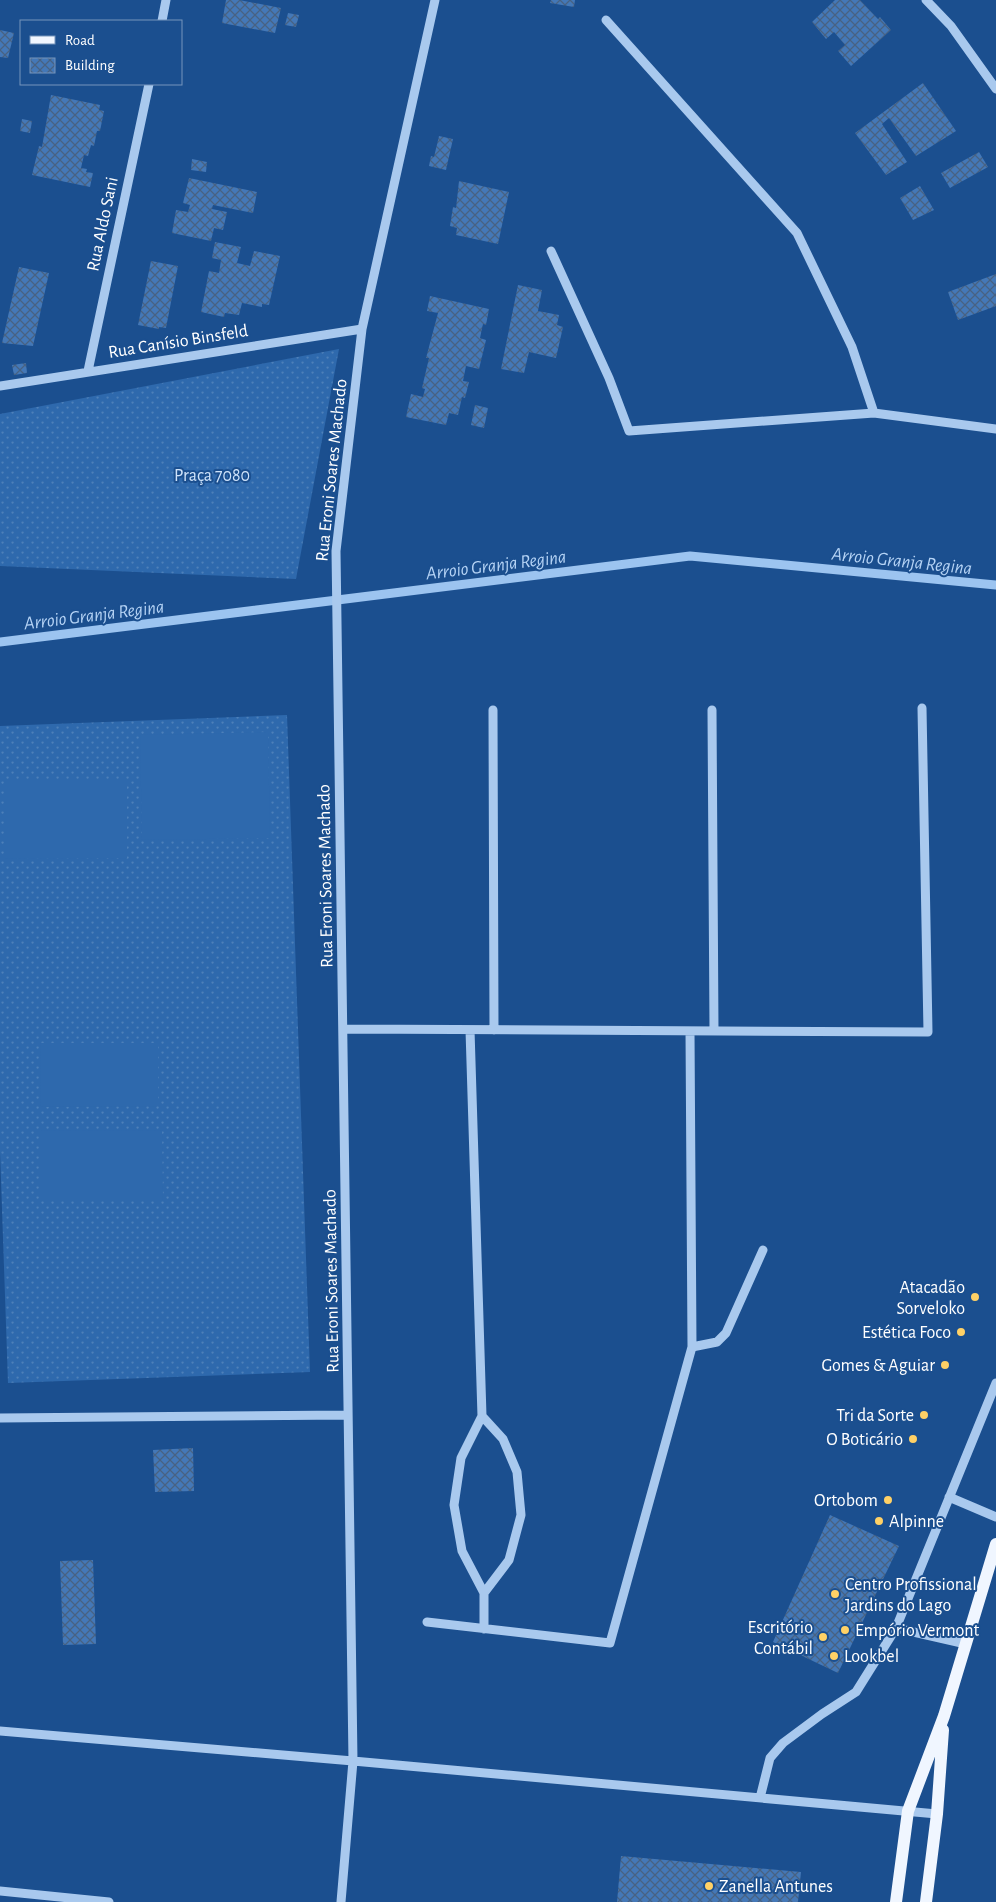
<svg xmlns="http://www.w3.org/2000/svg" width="996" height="1902" font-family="'Alegreya Sans',sans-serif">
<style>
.grass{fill:url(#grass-dots)}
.pitch{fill:#2e69ad}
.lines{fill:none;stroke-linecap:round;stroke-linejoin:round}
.stream{stroke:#9cc4f0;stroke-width:9}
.building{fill:url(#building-cross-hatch)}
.minor{stroke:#a9c9ee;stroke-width:9}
.major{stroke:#f0f6ff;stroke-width:12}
.poi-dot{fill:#ffd166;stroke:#1b4f8f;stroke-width:2}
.labels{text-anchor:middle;stroke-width:4;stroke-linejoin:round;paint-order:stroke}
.street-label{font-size:18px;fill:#fff;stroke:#1b4f8f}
.park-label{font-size:18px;fill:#cfe3fa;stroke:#1b4f8f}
.poi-label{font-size:18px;fill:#fff;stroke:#1b4f8f;text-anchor:end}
.water-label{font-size:19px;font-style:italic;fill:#b5d3f5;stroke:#1b4f8f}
</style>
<defs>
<pattern id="grass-dots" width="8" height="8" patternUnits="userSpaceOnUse" patternTransform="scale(1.25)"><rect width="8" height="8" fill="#2e69ad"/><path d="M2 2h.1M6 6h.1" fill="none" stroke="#4d80b9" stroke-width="1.8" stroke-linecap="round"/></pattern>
<pattern id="building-cross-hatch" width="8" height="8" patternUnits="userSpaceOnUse" patternTransform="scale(1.25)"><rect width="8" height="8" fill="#4478b7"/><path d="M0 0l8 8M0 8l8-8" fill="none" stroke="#486282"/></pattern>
</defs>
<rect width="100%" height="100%" fill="#1b4f8f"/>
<!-- grass -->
<path class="grass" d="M 339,349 L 296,579 L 0,566 L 0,414 Z
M 287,715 L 310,1372 L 8,1383 L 0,1151 L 0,726 Z"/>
<!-- pitch -->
<path class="pitch" d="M 268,732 L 270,838 L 142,840 L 140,735 Z
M 5,781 L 127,781 L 127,858 L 5,859 Z
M 40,1043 L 158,1043 L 158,1106 L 41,1107 Z
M 162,1130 L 163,1200 L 40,1200 L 40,1131 Z"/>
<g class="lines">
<!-- stream -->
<path class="stream" d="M 0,642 L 690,556 L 996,585"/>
</g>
<!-- building -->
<path class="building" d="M 226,0 L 239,0 L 281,8 L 275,33 L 222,23 Z
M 551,0 L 575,0 L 574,7 L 550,3 Z
M 835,0 L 860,0 L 878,19 L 880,17 L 891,30 L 851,66 L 838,51 L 845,45 L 834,32 L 826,39 L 812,22 Z
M 288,13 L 299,15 L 296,27 L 285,25 Z
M 0,30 L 14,33 L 8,58 L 0,57 Z
M 923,83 L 956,131 L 916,156 L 889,118 L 882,124 L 907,162 L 886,175 L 855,133 Z
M 51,95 L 100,105 L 99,110 L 104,111 L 100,131 L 97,131 L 94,146 L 91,145 L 88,156 L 84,155 L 81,168 L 87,169 L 86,172 L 93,173 L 90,187 L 32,175 L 39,146 L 42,147 Z
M 22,119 L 32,121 L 30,133 L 20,131 Z
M 439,136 L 453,139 L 446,170 L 429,166 L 431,156 L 434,157 Z
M 979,152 L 988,167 L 950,188 L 941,173 Z
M 192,159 L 207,162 L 206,172 L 191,170 Z
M 189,178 L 257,192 L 253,213 L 213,205 L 212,209 L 227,212 L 223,230 L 214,228 L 211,241 L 172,233 L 176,210 L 188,212 L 190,205 L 183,203 Z
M 459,181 L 509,192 L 498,244 L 456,235 L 457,228 L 450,226 L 453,207 L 456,208 Z
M 920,186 L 934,210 L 913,220 L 900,198 Z
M 215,242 L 241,247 L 237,263 L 250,266 L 254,251 L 280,256 L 269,305 L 262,304 L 262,307 L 242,303 L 239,315 L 225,313 L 224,317 L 201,312 L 209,271 L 219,273 L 221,260 L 212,258 Z
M 151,261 L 178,266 L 166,328 L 159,327 L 159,329 L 138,325 Z
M 19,267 L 49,273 L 33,346 L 2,343 Z
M 996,274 L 996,306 L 958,320 L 948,292 Z
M 518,285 L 542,290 L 538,311 L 559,315 L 557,325 L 563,327 L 556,358 L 529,352 L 524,373 L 501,369 Z
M 430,296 L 489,309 L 486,325 L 483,324 L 480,338 L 486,340 L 479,369 L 466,366 L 463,381 L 469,382 L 465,398 L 462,397 L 458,415 L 449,413 L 446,425 L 406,417 L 411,394 L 423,397 L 425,389 L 422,388 L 429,358 L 426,358 L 438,313 L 427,311 Z
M 26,363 L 27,373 L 14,375 L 12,365 Z
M 475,405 L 488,408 L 484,428 L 471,425 Z
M 193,1448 L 194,1491 L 155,1492 L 153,1450 Z
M 830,1515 L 899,1546 L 838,1673 L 773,1642 Z
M 93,1560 L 96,1644 L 63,1645 L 60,1561 Z
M 621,1856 L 801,1872 L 798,1902 L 617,1902 Z"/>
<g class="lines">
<!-- minor -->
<path class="minor" d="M 926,0 L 951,26 L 996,89
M 606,20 L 797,233 L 852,347 L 874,413
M 162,21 L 166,0
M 551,251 L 609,378 L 629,431 L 874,413 L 996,429
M 88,371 L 149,84
M 0,386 L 362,329
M 493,710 L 494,1030
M 712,710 L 714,1031
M 344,1029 L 928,1032 L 922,708
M 470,1030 L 482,1416 L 461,1458 L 454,1505 L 462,1551 L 484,1593 L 484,1629
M 692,1347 L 717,1342 L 726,1333 L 763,1250
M 482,1416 L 503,1439 L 517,1472 L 521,1515 L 509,1560 L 484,1593
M 0,1418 L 348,1415
M 949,1497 L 996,1517
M 427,1622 L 610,1643 L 692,1347 L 690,1031
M 896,1628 L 966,1644
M 0,1731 L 353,1761 L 937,1814
M 760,1798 L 770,1758 L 783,1743 L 822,1714 L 856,1692 L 896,1628 L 996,1383
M 0,1891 L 109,1902
M 341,1902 L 353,1761 L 336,551 L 362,329 L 435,0"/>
<!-- major -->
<path class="major" d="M 896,1902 L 908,1811 L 944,1716 L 996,1544
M 926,1902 L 937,1814 L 943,1730"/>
</g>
<!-- markers -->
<g class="poi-dot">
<circle cx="975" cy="1297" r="5"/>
<circle cx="961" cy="1332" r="5"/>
<circle cx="945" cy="1365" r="5"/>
<circle cx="924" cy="1415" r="5"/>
<circle cx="913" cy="1439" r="5"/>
<circle cx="888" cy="1500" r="5"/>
<circle cx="879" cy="1521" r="5"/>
<circle cx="835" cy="1594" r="5"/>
<circle cx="845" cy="1630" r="5"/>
<circle cx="823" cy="1637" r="5"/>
<circle cx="834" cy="1656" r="5"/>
<circle cx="709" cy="1886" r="5"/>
</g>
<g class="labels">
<!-- street labels -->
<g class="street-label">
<text transform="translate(102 224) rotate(-78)" y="6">Rua Aldo Sani</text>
<text transform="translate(178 341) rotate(-9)" y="6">Rua Canísio Binsfeld</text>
<text transform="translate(331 470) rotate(-84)" y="6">Rua Eroni Soares Machado</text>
<text transform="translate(325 876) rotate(-91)" y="6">Rua Eroni Soares Machado</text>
<text transform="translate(331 1281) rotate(-91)" y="6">Rua Eroni Soares Machado</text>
</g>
<!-- park labels -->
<g class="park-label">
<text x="212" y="481">Praça 7080</text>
</g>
<!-- poi labels -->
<g class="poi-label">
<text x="965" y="1293">Atacadão<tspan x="965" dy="21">Sorveloko</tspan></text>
<text x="951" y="1338">Estética Foco</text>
<text x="935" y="1371">Gomes &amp; Aguiar</text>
<text x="914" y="1421">Tri da Sorte</text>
<text x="903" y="1445">O Boticário</text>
<text x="878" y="1506">Ortobom</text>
<text x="889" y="1527" text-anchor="start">Alpinne</text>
<text x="845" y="1590" text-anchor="start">Centro Profissional<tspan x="845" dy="21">Jardins do Lago</tspan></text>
<text x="813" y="1633">Escritório<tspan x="813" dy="21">Contábil</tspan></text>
<text x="855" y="1636" text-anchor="start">Empório Vermont</text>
<text x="844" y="1662" text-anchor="start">Lookbel</text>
<text x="719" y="1892" text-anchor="start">Zanella Antunes</text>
</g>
<!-- water labels -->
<g class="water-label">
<text transform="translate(902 560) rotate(6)" y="7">Arroio Granja Regina</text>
<text transform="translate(496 564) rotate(-7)" y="7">Arroio Granja Regina</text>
<text transform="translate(94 614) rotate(-7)" y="7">Arroio Granja Regina</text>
</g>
</g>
<!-- legend -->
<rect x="20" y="20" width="162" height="65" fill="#1b4f8f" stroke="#7695bc"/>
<rect x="30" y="36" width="25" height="8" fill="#f0f6ff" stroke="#7695bc"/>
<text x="65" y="45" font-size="15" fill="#ffffff">Road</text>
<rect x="30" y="58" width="25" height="15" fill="url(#building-cross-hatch)" stroke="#7695bc"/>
<text x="65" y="70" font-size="15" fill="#ffffff">Building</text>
</svg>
